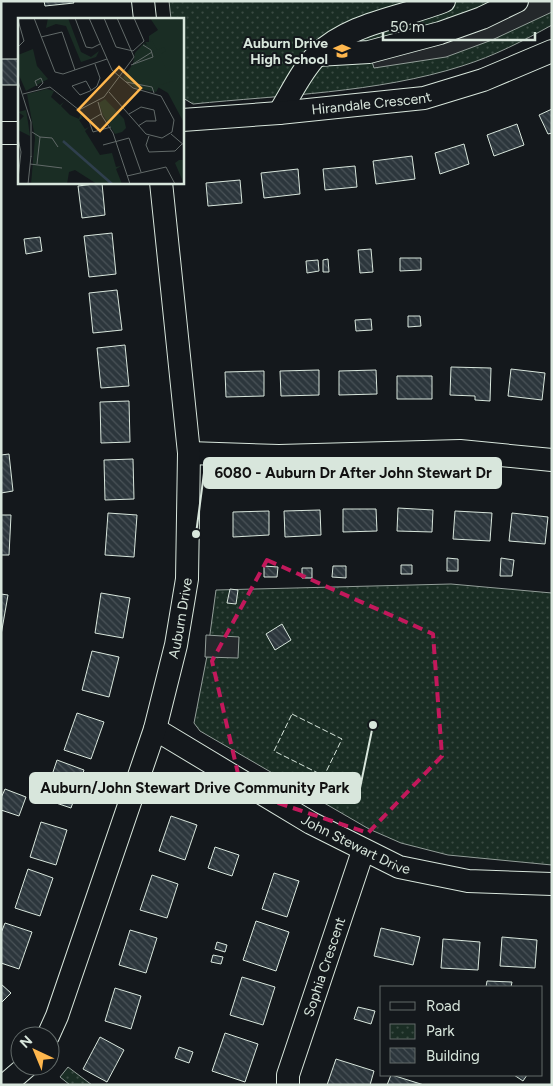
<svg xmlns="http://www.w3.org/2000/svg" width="553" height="1086" font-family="Figtree,sans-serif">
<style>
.park{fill:url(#park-dots);stroke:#939e99}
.parking{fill:#24282b;stroke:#939e99}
.building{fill:url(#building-back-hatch);stroke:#d8e6dc}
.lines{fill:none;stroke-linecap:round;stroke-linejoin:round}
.minor-casing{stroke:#d8e6dc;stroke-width:24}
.minor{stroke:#14181c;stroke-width:22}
.fence{stroke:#d8e6dc;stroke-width:1;stroke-dasharray:6 2.5;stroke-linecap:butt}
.marked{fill:none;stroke:#c2185b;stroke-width:4;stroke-dasharray:10 6;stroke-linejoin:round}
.labels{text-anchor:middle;stroke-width:4;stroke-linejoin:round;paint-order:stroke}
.poi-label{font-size:14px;font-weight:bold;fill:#d8e6dc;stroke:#14181c;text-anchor:end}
.street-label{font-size:14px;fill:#d8e6dc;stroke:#14181c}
.inset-river{fill:none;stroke:#2f3f4d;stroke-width:2.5}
.inset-road{fill:none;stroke:#626a69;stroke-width:1}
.view{fill:#ffb74d;fill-opacity:0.15;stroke:#ffb74d;stroke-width:2.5}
.inset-edge{fill:none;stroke:#d8e6dc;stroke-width:2.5}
.leader{fill:none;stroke:#d8e6dc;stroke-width:2}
.callout-dot{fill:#d8e6dc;stroke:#14181c;stroke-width:2}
.callout{fill:#d8e6dc;stroke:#d8e6dc;stroke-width:2}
.callout-label{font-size:15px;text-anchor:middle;font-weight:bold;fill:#111}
</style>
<defs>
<pattern id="park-dots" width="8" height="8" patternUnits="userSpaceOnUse" patternTransform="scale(1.25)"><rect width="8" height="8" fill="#1a2d24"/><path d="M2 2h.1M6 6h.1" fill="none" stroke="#3b4b43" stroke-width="1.8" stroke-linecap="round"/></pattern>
<pattern id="building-back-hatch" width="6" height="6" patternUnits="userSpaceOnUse" patternTransform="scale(1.25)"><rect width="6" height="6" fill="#2c363c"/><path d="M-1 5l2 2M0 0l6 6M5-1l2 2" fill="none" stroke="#4a5358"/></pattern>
</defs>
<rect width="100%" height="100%" fill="#14181c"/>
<!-- park -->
<path class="park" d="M 169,1 L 552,1 L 552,25 C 523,41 494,56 462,66 C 377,93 281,95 193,104 L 183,98 L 182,19 L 171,19 Z
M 451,584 L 552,593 L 552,865 L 448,855 L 401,843 L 369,829 L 200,731 L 194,723 L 207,656 L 216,590 Z
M 68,1067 L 92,1085 L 70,1085 L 60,1077 Z"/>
<!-- parking -->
<path class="parking" d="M 517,1 L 552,1 L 552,12 L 492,40 L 446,57 L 374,68 L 369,52 Z
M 206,635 L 239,637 L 238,658 L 205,657 Z"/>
<!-- building -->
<path class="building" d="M 44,1 L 73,1 L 74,3 L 45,6 Z
M 1,59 L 19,59 L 19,85 L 1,85 Z
M 552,109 L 552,133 L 548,134 L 539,115 Z
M 517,124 L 524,145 L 494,156 L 487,135 Z
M 464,144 L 469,164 L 440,174 L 435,153 Z
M 412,156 L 415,179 L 376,184 L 373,161 Z
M 355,166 L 357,187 L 325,190 L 323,169 Z
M 298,169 L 300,194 L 264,198 L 261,173 Z
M 240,180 L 242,203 L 208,206 L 206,183 Z
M 102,183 L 105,215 L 82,218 L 78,186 Z
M 112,233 L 116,274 L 89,277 L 84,236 Z
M 40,237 L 42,251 L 26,254 L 24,239 Z
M 371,249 L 373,272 L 360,273 L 358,250 Z
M 400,258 L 421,258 L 421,270 L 400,271 Z
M 328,259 L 329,272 L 323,272 L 323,260 Z
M 318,260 L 319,271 L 307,273 L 306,261 Z
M 117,290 L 122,330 L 93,333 L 89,293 Z
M 408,316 L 420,316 L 421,326 L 408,327 Z
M 371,319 L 372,330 L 356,331 L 355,320 Z
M 125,345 L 129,386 L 101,388 L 97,348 Z
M 451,367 L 491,368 L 490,401 L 475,400 L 475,396 L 450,395 Z
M 511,369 L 545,373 L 542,400 L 508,396 Z
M 319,370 L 319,395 L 281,396 L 280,371 Z
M 376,370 L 377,394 L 339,395 L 339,371 Z
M 264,371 L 264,396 L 226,397 L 225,372 Z
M 397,376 L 432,376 L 432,399 L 397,399 Z
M 129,401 L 130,442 L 101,443 L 100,402 Z
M 9,454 L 13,491 L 1,493 L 1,455 Z
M 133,459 L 134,499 L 105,500 L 104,460 Z
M 398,508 L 433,510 L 432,532 L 397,531 Z
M 343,509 L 376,509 L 377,531 L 343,532 Z
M 320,510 L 321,535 L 285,537 L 284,511 Z
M 269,511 L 269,535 L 233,537 L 233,512 Z
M 455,511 L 492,513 L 490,541 L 453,539 Z
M 108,513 L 137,515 L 134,557 L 105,555 Z
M 512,513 L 548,517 L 545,544 L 509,541 Z
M 1,515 L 11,515 L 9,555 L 1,555 Z
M 447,558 L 458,559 L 458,571 L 447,571 Z
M 501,558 L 514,560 L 512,576 L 500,576 Z
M 401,565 L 412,565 L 412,574 L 401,574 Z
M 264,566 L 278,567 L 277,577 L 264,577 Z
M 333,566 L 346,566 L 346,578 L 332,577 Z
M 302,568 L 312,568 L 312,578 L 302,578 Z
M 230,589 L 238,590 L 236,604 L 227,603 Z
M 101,593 L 130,598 L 123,638 L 95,633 Z
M 1,594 L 8,595 L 1,635 Z
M 282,624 L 291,640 L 275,650 L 266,634 Z
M 92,651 L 119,657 L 109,697 L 82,690 Z
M 77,713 L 104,722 L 91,759 L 64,750 Z
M 57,760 L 84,770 L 71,808 L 44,799 Z
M 5,789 L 26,797 L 19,816 L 1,810 L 1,798 Z
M 171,816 L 197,825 L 185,860 L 159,851 Z
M 41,822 L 67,830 L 56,865 L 30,857 Z
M 215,847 L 239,855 L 232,876 L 208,868 Z
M 28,869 L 53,878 L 40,916 L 15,908 Z
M 274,873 L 299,881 L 287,917 L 262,909 Z
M 152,875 L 178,884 L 167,918 L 140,910 Z
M 256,921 L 289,932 L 276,971 L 243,960 Z
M 5,923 L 32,932 L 19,969 L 1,963 L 1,933 Z
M 381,928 L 420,937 L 413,965 L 374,956 Z
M 130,930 L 157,938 L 146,973 L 119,965 Z
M 502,937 L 537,940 L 535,968 L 500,966 Z
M 443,939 L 480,942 L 478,970 L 441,968 Z
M 217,942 L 227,945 L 225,952 L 215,949 Z
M 213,955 L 223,957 L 221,964 L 211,962 Z
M 242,977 L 275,987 L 263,1025 L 230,1015 Z
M 487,981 L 512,982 L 511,987 L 486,987 Z
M 1,984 L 11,993 L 1,1003 Z
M 115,988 L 141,996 L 131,1029 L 105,1021 Z
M 358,1007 L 375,1011 L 371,1024 L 354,1019 Z
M 225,1033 L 258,1044 L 245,1082 L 212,1071 Z
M 100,1037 L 124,1050 L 107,1082 L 83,1069 Z
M 179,1047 L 193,1052 L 189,1063 L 175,1058 Z
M 336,1059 L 374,1071 L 370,1085 L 327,1085 Z
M 391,1075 L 392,1075 L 424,1085 L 387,1085 Z
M 514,1075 L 527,1075 L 523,1081 Z"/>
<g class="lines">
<!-- minor casing -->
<g class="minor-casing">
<g id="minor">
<path d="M 143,1 L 145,19"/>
<path d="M 317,55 L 369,52 L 440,33 L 482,18 L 517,1"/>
<path d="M 279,113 C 291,94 301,71 317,55 C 351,22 402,18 444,1"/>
<path id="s1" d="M 182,120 L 279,113 L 424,98 L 483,80 L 552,51"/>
<path d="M 1,133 L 19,133"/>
<path d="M 189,453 L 279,456 L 460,451 L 552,460"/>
<path id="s2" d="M 155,729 L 311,823 L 399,867 L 468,881 L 552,884"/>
<path id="s3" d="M 48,1036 L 57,1016 L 155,729 L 176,645 L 187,579 L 189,453 L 161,182"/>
<path d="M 5,1085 L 27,1066"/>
<path id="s4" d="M 288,1085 L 288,1075 L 363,851"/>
</g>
</g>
<!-- minor -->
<use href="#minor" class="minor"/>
<!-- fence -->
<path class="fence" d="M 292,714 L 342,739 L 324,776 L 274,751 Z"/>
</g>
<!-- marked area -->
<path class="marked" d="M 267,560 L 433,634 L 442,756 L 368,833 L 242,791 L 212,661 Z"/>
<!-- icons -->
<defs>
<g id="school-bare" transform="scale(1.35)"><path d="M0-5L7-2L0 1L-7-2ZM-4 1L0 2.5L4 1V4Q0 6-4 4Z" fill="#ffb74d" stroke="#14181c" stroke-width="2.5" paint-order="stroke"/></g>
</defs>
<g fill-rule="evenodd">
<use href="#school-bare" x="342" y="51"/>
</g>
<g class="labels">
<!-- poi labels -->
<g class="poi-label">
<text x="328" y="48">Auburn Drive<tspan x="328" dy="16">High School</tspan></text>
</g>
<!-- street labels -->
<g class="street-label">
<text dy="5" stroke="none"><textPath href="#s1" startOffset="190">Hirandale Crescent</textPath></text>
<text dy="5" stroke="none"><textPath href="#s3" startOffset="439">Auburn Drive</textPath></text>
<text dy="5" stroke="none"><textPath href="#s2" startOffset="232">John Stewart Drive</textPath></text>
<text dy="5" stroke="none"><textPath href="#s4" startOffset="124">Sophia Crescent</textPath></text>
</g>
</g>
<!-- overview -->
<g transform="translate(18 18)">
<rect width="166" height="166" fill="#14181c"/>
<path d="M 30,0 L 50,0 L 63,34 L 73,39 L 81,33 L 78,39 L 63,44 L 48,8 L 38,6 L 28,10 ZM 132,0 L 166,0 L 166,115 L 165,103 L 150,75 L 138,68 L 138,37 L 126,28 L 131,25 L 131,18 L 140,12 ZM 161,142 L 166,142 L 166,166 L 157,145 Z" fill="#1a2d24"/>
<path d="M 133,21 L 139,32 L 146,29 L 148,33 L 141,37 L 155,63 L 142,67 L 138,74 L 118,70 L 105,60 L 115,46 L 117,35 L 126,25 L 137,36 L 127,24 L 132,24 ZM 15,31 L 19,48 L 30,61 L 8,73 L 0,55 L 0,37 ZM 29,71 L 36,73 L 33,79 L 42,87 L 46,84 L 43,88 L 52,97 L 61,101 L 63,94 L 64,100 L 61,102 L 67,111 L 71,109 L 67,113 L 82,137 L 94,135 L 98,149 L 103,148 L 98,151 L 104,166 L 79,166 L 57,152 L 51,154 L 49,166 L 13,166 L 17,120 L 9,76 ZM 87,81 L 106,101 L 110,98 L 106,101 L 108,110 L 104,114 L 97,116 L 85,97 L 81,85 ZM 8,92 L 10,104 L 12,118 L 0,112 L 0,104 L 6,98 L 0,94 Z" fill="#1a2d24"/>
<path class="inset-river" d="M 45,123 L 94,166"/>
<path class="inset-road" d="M 16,0 L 37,54 L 45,56 L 89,41M 57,0 L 68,29 L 74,30 L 82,26M 71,0 L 94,52 L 115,70 L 143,78 L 156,102 L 154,114 L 144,120 L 128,116 L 91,74M 86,0 L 98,29 L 115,33M 0,2 L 6,23 L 0,29M 23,19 L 44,14 L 57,52M 115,33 L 126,23 L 116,0M 115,46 L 134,34M 113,47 L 135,39 L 133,32 L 125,27M 0,63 L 13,104 L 13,139M 108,64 L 134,69 L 136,75M 19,68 L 17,63 L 23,60 L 25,65 L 20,70M 73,72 L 68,63 L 54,68 L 62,77 L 72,73 L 78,69 L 79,68 L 82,60 L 77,46M 5,76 L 32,69 L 61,92 L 86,79 L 116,39 L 99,0M 80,84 L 84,98 L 95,115 L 112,166M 83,96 L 71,103 L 75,114 L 93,109M 111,96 L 123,89 L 136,92 L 138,103 L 128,103 L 120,108M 14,114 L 22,119 L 34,120 L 40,129M 153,116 L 167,128M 131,118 L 128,127 L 131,134 L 157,133 L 164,126M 0,121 L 3,134 L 0,161M 85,127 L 111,120 L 123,154M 12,146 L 44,150M 19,146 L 22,119M 109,158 L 148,149 L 157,166M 10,166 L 13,138"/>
<path class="view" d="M 101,49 L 123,70 L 82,113 L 60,92 Z"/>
<rect width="166" height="166" class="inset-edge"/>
</g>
<!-- callouts -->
<path class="leader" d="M196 534L204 473M373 725L360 788"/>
<g class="callout-dot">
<circle cx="196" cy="534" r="5"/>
<circle cx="373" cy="725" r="5"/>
</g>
<g class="callout">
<rect x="204" y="458" width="297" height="30" rx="5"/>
<rect x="30" y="773" width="330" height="30" rx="5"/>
</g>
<g class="callout-label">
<text x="353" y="478">6080 - Auburn Dr After John Stewart Dr</text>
<text x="195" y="793">Auburn/John Stewart Drive Community Park</text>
</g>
<!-- border -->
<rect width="553" height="1086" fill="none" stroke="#d8e6dc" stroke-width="5"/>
<!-- legend -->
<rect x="380" y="986" width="162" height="90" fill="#14181c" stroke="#626a69"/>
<rect x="390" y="1002" width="25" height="8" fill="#14181c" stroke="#626a69"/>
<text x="426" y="1011" font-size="15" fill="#d8e6dc">Road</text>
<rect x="390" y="1024" width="25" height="15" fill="url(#park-dots)" stroke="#626a69"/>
<text x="426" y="1036" font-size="15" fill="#d8e6dc">Park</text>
<rect x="390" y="1048" width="25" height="15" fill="url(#building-back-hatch)" stroke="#626a69"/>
<text x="426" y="1061" font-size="15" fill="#d8e6dc">Building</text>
<!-- north arrow -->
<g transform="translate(35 1051) rotate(316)"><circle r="24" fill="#14181c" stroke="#626a69"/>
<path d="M0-4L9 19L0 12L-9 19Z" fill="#ffb74d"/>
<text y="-8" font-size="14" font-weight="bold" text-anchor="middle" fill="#d8e6dc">N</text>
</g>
<!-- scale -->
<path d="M383 32v8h152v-8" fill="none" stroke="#d8e6dc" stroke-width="2.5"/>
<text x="390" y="32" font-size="15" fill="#d8e6dc" stroke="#14181c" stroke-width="4" paint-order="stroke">50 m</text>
</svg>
